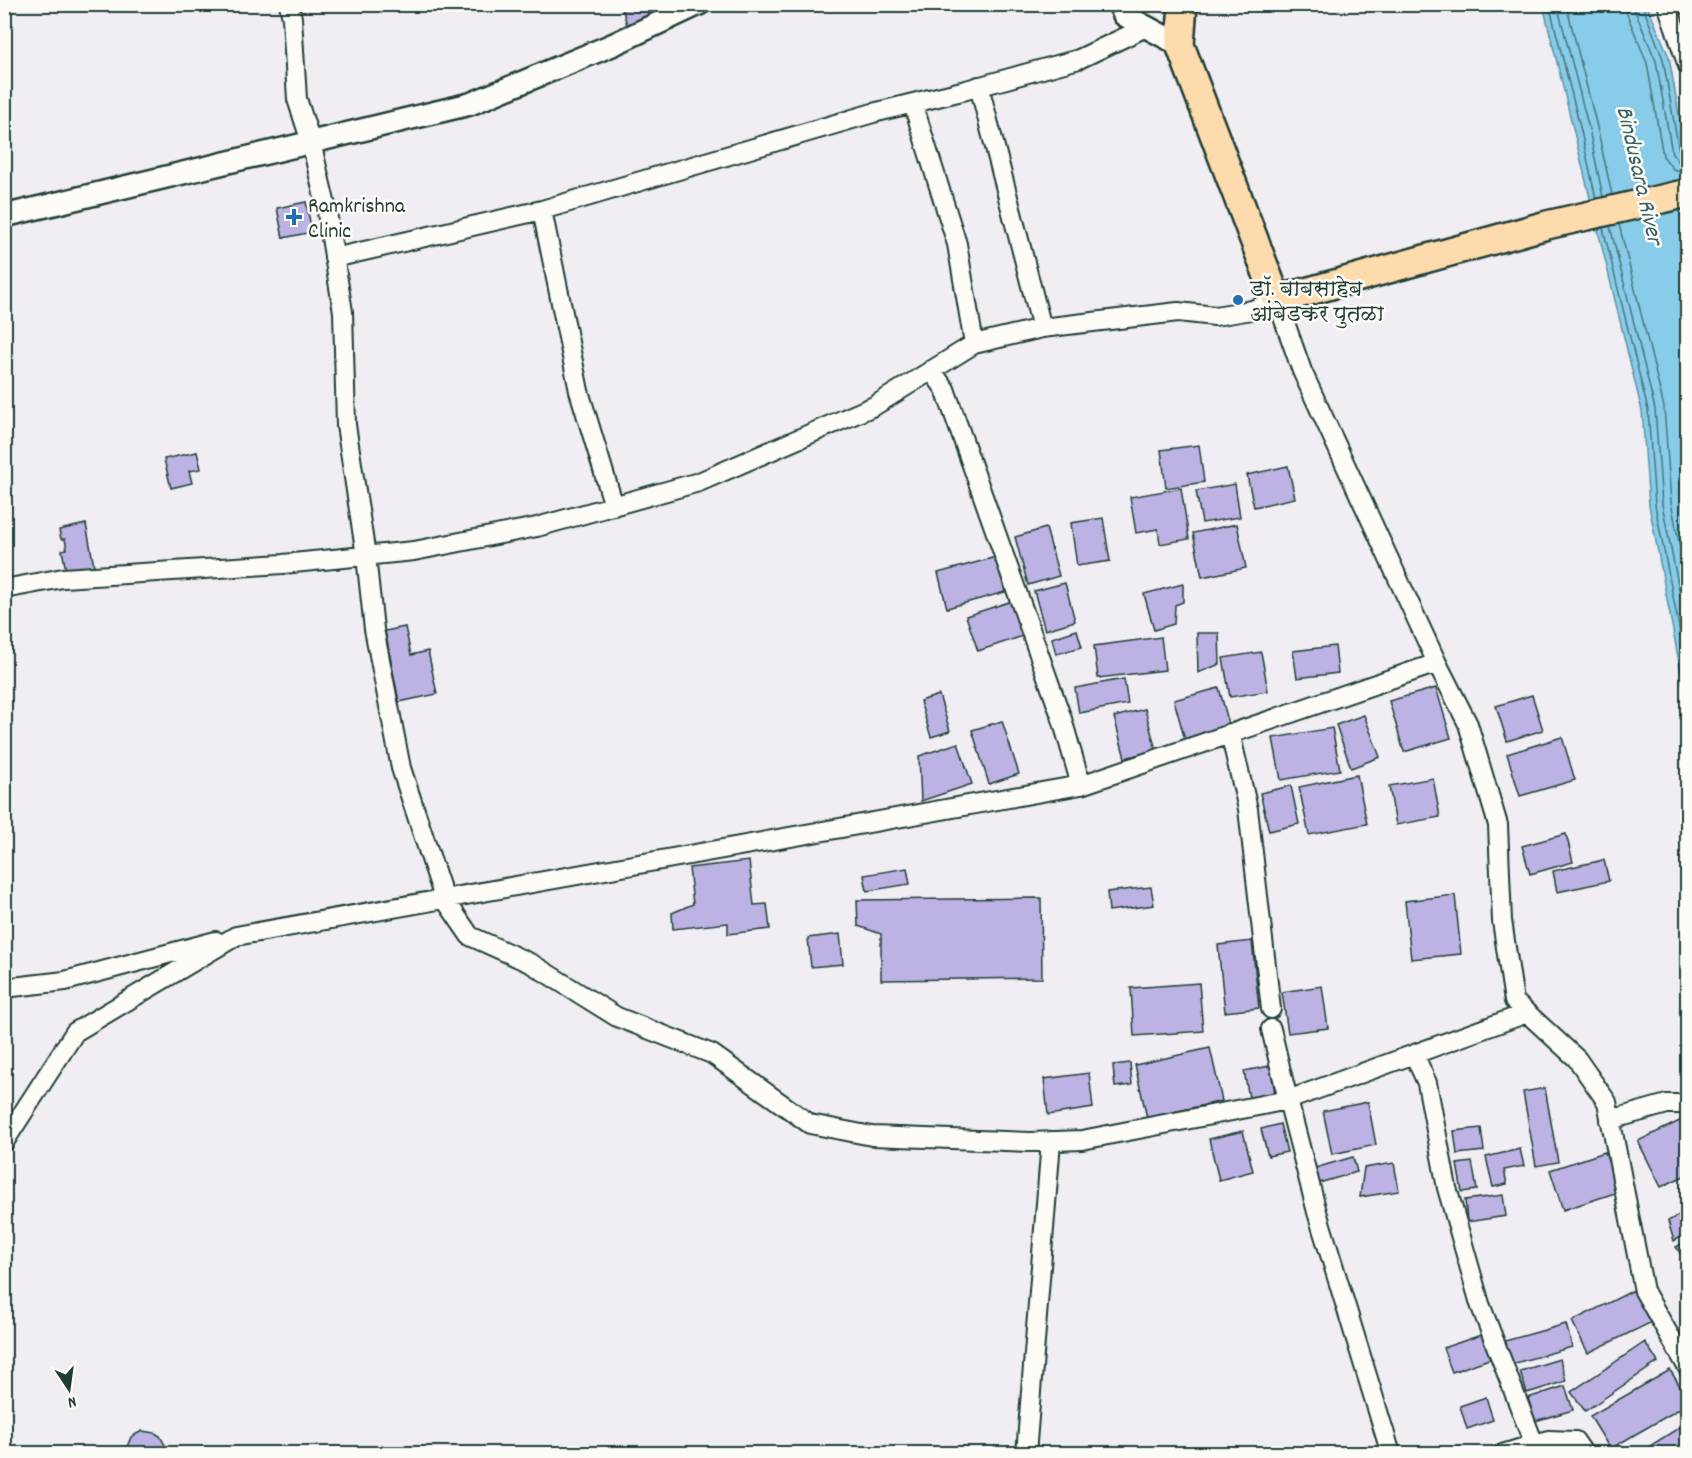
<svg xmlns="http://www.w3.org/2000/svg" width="1692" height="1458" font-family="Dekko,'Playpen Sans Deva',sans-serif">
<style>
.water{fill:#88cce9;stroke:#5e93a1;stroke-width:1.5}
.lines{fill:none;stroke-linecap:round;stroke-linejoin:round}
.shore{stroke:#49767c;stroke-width:1.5}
.building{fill:#bcb2e4;stroke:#1f3d34;stroke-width:1.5}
.minor-casing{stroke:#1f3d34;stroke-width:22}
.tertiary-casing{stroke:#1f3d34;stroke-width:26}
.primary-casing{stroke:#1f3d34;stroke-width:32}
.minor{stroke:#fdfcf7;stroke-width:18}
.tertiary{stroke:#fdfcf7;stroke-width:21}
.primary{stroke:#fedbac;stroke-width:27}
.poi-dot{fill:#1f6fb2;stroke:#fdfcf7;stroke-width:2}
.labels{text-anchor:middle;stroke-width:5;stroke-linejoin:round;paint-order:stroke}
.poi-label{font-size:22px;fill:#1f3d34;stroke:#fdfcf7;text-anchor:start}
.water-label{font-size:24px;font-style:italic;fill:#396161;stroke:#fdfcf7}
</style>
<rect width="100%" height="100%" fill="#f0edf3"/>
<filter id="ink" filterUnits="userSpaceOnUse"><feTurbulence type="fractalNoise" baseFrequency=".0167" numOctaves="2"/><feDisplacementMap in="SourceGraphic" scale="12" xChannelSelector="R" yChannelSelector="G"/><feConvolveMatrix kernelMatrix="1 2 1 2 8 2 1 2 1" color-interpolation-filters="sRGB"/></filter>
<g filter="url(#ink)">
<!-- water -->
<path class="water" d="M 1543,5 L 1647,5 L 1669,57 L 1688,167 L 1687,704 L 1649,505 L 1642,411 Z"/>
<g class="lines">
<!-- shore -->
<path class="shore" d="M 1549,4 L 1581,131 L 1596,199
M 1557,4 L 1589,129 L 1603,197
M 1566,4 L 1597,127 L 1612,195
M 1625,4 L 1627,14 L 1647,63 L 1663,156 L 1673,169 L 1688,173
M 1634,4 L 1635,11 L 1656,61 L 1672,153 L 1678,161 L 1688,164
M 1642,4 L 1663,59 L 1679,151 L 1682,155 L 1688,156
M 1619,224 L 1664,407 L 1671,502 L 1688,587
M 1610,226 L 1655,409 L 1662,504 L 1688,634
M 1603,228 L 1648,410 L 1655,505 L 1688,673"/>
</g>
<!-- building -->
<path class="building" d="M 621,4 L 645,4 L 649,18 L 627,25 Z
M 306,202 L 312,232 L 283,238 L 277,208 Z
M 1199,445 L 1204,482 L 1166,488 L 1161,450 Z
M 197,452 L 201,469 L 189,471 L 192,483 L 171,488 L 164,459 Z
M 1288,466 L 1295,498 L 1254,507 L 1247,475 Z
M 1235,484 L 1240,517 L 1202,523 L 1196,491 Z
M 1181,488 L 1189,539 L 1160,544 L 1158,529 L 1136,533 L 1130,497 Z
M 1103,518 L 1110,561 L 1077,566 L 1071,523 Z
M 86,524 L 94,566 L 66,571 L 62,550 L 67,549 L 65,539 L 61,539 L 59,530 Z
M 1237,524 L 1246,568 L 1202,577 L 1193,533 Z
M 1046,528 L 1059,576 L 1028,585 L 1015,537 Z
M 996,557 L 1005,592 L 947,608 L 938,573 Z
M 1065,583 L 1075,621 L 1045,630 L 1034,591 Z
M 1183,584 L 1183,602 L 1175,605 L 1174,624 L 1154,630 L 1144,594 Z
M 1012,601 L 1023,636 L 978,651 L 966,616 Z
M 405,627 L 411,655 L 428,651 L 437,694 L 399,702 L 385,631 Z
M 1077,630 L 1082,647 L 1056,654 L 1052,638 Z
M 1197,633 L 1219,633 L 1220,664 L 1198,673 Z
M 1161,637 L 1165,670 L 1098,678 L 1094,646 Z
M 1335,646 L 1338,673 L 1297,678 L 1293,651 Z
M 1261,652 L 1268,691 L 1230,697 L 1223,658 Z
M 1124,679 L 1128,704 L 1079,713 L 1075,688 Z
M 1219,688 L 1230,728 L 1185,740 L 1174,700 Z
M 1436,688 L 1451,738 L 1404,752 L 1389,701 Z
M 939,695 L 950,731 L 931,737 L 920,701 Z
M 1532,695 L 1543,730 L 1507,741 L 1496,706 Z
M 1145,709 L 1156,750 L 1125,758 L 1114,717 Z
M 1364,715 L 1380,757 L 1351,768 L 1336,725 Z
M 1002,721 L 1019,774 L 989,784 L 972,730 Z
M 1332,728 L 1340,770 L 1281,780 L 1273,738 Z
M 1562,737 L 1575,780 L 1520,796 L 1507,754 Z
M 958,743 L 972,784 L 921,801 L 919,756 Z
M 1357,775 L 1367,824 L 1309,835 L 1299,787 Z
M 1433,778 L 1440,817 L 1396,825 L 1389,786 Z
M 1291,786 L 1299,824 L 1269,831 L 1260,793 Z
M 1566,834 L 1573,862 L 1530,874 L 1522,846 Z
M 1604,860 L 1609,881 L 1557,892 L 1553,871 Z
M 749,861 L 754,905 L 767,904 L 770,929 L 728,934 L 728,923 L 673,929 L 672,913 L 693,904 L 689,868 Z
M 907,868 L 910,884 L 867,891 L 864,875 Z
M 1151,887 L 1154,905 L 1109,911 L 1107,892 Z
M 1455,895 L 1461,954 L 1411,959 L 1405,901 Z
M 1041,898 L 1042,978 L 881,980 L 881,934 L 858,926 L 857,900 Z
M 840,934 L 843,964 L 811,967 L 808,938 Z
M 1252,941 L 1259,1008 L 1225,1012 L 1218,945 Z
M 1199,983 L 1203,1031 L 1134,1036 L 1131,988 Z
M 1322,986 L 1328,1028 L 1288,1033 L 1282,992 Z
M 1210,1048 L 1222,1101 L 1147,1118 L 1135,1065 Z
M 1130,1063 L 1132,1085 L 1115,1087 L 1113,1065 Z
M 1270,1066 L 1276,1098 L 1250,1103 L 1244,1071 Z
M 1089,1073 L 1093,1108 L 1048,1115 L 1044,1079 Z
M 1545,1088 L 1558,1162 L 1536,1166 L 1523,1092 Z
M 1368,1102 L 1376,1145 L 1332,1154 L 1323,1111 Z
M 1688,1117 L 1688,1174 L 1661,1187 L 1638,1141 Z
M 1280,1124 L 1287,1152 L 1268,1156 L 1261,1129 Z
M 1481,1128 L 1484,1151 L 1457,1154 L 1454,1131 Z
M 1243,1131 L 1253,1171 L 1219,1180 L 1209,1139 Z
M 1520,1149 L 1524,1166 L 1504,1170 L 1507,1184 L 1493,1187 L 1486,1157 Z
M 1605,1152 L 1618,1192 L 1563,1210 L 1550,1170 Z
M 1353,1157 L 1357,1172 L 1319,1183 L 1315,1168 Z
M 1472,1162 L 1477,1190 L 1462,1192 L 1457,1164 Z
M 1394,1163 L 1399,1191 L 1360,1197 L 1364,1168 Z
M 1503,1195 L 1506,1216 L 1467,1222 L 1465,1200 Z
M 1688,1210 L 1688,1233 L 1674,1241 L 1668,1221 Z
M 1688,1240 L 1688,1265 L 1676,1247 Z
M 1634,1290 L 1650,1323 L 1588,1353 L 1572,1321 Z
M 1566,1324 L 1572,1347 L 1512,1364 L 1505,1341 Z
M 1484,1334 L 1492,1358 L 1452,1372 L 1443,1348 Z
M 1645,1342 L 1658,1362 L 1585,1411 L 1571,1392 Z
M 1560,1359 L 1566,1381 L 1527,1393 L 1520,1371 Z
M 1670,1370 L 1688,1399 L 1688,1404 L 1610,1449 L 1590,1416 Z
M 1565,1386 L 1573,1410 L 1535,1421 L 1528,1398 Z
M 1486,1397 L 1493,1420 L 1467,1429 L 1460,1406 Z
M 1688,1422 L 1688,1452 L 1685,1454 L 1637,1454 Z
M 142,1431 L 155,1433 L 160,1436 L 166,1447 L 166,1454 L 127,1454 L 126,1449 L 131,1437 Z"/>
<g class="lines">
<!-- minor casing -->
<g class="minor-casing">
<path id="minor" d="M 289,4 L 292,18 L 297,99 L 311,142 L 326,206 L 343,312 L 346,425 L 366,556 L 374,629 L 401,768 L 444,898 L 470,936 L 532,964 L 617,1017 L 712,1054 L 810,1124 L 872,1136 L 1030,1142 L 1082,1140 L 1288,1100 L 1271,1029
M 1667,4 L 1688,66
M 979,86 L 1042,328
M 913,104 L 957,244 L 974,344
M 542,210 L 579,391 L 614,506
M 334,258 L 542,210 L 873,113 L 966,90 L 1079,59 L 1146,27
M 931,370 L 945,389 L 1062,719 L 1081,785
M 4,589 L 63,578 L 283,564 L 414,551 L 537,527 L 699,482 L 874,406 L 974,344 L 1042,328 L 1178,312 L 1215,316 L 1252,310 L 1277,300 L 1302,371 L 1437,663 L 1468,724 L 1498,825 L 1502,921 L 1514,1001 L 1577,1059 L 1607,1102 L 1644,1291 L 1688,1368
M 1230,733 L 1248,809 L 1271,1009
M 4,988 L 65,981 L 216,941
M 1414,1054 L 1427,1083 L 1447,1188 L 1480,1304 L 1534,1444
M 1610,1120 L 1667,1104 L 1688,1104
M 4,1142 L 75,1032 L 236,936 L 1081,785 L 1437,663
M 1026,1454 L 1051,1141
M 1391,1454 L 1317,1212 L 1288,1100 L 1527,1013
M 1502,1454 L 1548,1440 L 1575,1441 L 1584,1454"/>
</g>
<!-- tertiary casing -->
<g class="tertiary-casing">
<path id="tertiary" d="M 1119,4 L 1124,15 L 1180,45
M 4,216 L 470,104 L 612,45 L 699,4"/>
</g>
<!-- primary casing -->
<g class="primary-casing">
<path id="primary" d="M 1183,4 L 1180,45 L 1277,300 L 1547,225 L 1688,193"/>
</g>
<!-- minor -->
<use href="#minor" class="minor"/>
<!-- tertiary -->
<use href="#tertiary" class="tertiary"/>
<!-- primary -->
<use href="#primary" class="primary"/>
</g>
</g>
<!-- markers -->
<g class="poi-dot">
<path d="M291 208h6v6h6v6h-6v6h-6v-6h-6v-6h6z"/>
<circle cx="1238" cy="300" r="6"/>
</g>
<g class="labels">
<!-- poi labels -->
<g class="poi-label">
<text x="308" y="212">Ramkrishna<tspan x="308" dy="25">Clinic</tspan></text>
<text x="1250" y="295">डॉ. बाबसाहेब<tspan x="1250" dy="25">आंबेडकर पुतळा</tspan></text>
</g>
<!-- water labels -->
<g class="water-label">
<text transform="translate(1641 175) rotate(77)" y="8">Bindusara River</text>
</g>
</g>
<!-- margin -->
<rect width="1692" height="1458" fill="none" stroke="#fdfcf7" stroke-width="24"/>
<rect x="12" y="12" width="1668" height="1434" fill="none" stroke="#1f3d34" stroke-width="2" filter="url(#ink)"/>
<!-- north arrow -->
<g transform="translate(69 1389) rotate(167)" stroke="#fdfcf7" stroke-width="4.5" paint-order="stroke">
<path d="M0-4.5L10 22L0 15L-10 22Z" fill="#1f3d34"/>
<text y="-9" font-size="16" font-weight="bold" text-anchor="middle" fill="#1f3d34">N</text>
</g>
</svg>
